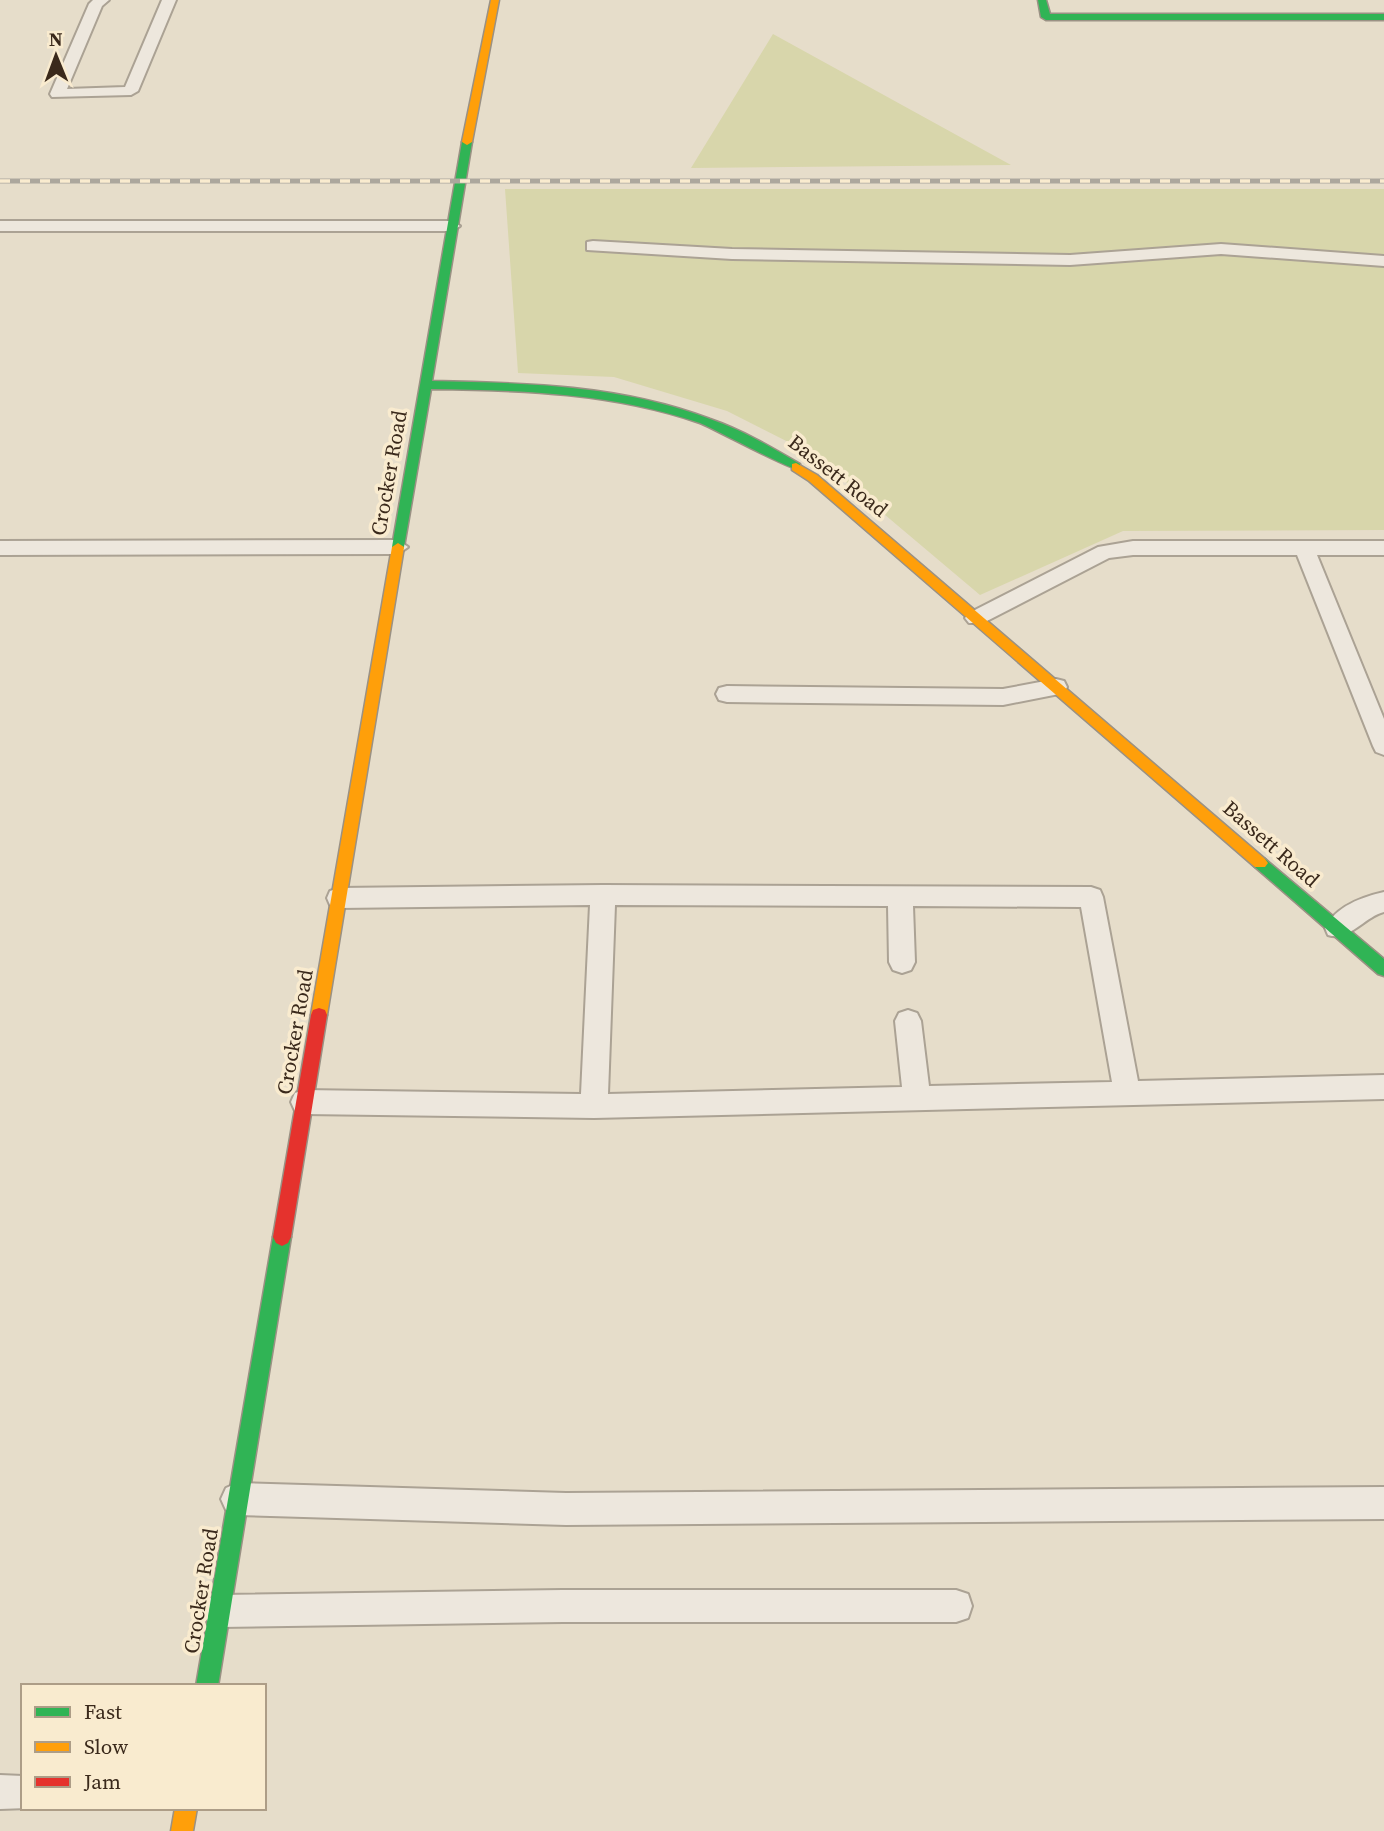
<svg xmlns="http://www.w3.org/2000/svg" width="1384" height="1831" font-family="'Source Serif 4',serif">
<style>
.green{fill:#d8d6ab}
.lines{fill:none;stroke-linecap:round;stroke-linejoin:round}
.lane-casing{stroke:#aba294;stroke-width:4}
.fast-casing{stroke:#9a9184;stroke-width:3}
.slow-casing{stroke:#9a9184;stroke-width:3}
.jam-casing{stroke:#9a9184;stroke-width:3}
.lane{fill:#ede7dd;fill-rule:evenodd}
.fast{fill:#30b455;fill-rule:evenodd}
.slow{fill:#ff9f0a;fill-rule:evenodd}
.jam{fill:#e5322d;fill-rule:evenodd}
.rail-casing{stroke:#aca79d;stroke-width:5}
.rail{stroke:#f9ebcf;stroke-width:3.5;stroke-dasharray:10;stroke-linecap:butt}
.labels{text-anchor:middle;stroke-width:7;stroke-linejoin:round;paint-order:stroke}
.street-label{font-size:21px;fill:#3a291b;stroke:#f9ebcf}
</style>
<rect width="100%" height="100%" fill="#e6ddca"/>
<!-- green -->
<path class="green" d="M 773,34 L 1011,165 L 691,168 Z
M 505,189 L 1384,189 L 1384,530 L 1123,531 L 980,595 L 814,455 L 727,411 L 614,377 L 518,373 Z"/>
<g class="lines">
<!-- lane casing -->
<g class="lane-casing">
<path id="lane" d="M 109,0 L 102,6 L 67,89 L 125,87 L 162,0 L 176,0 L 138,91 L 131,95 L 52,97 L 50,94 L 89,4 L 93,0 Z
M 0,221 L 452,221 L 460,226 L 452,231 L 0,231 Z
M 593,241 L 732,249 L 1070,255 L 1221,244 L 1384,256 L 1384,266 L 1221,254 L 1070,265 L 732,259 L 587,250 L 587,242 Z
M 398,540 L 408,547 L 398,554 L 0,555 L 0,541 Z
M 1133,541 L 1384,541 L 1384,555 L 1317,555 L 1384,719 L 1384,755 L 1376,752 L 1373,746 L 1297,555 L 1133,555 L 1109,558 L 983,623 L 969,623 L 965,618 L 969,613 L 1098,547 Z
M 1056,679 L 1064,681 L 1067,687 L 1064,693 L 1003,705 L 727,702 L 719,700 L 716,694 L 719,688 L 727,686 L 1003,689 Z
M 603,885 L 1091,887 L 1100,890 L 1103,897 L 1138,1081 L 1384,1075 L 1384,1099 L 594,1118 L 304,1114 L 295,1111 L 291,1102 L 295,1093 L 304,1090 L 581,1094 L 590,905 L 339,908 L 330,905 L 327,898 L 330,891 L 339,888 ZM 615,905 L 888,906 L 889,962 L 893,970 L 902,973 L 911,970 L 915,962 L 913,906 L 1081,907 L 1112,1082 L 929,1086 L 921,1021 L 917,1013 L 908,1010 L 899,1013 L 895,1021 L 902,1087 L 608,1094 Z
M 1384,892 L 1384,912 C 1364,917 1349,942 1328,935 L 1325,928 C 1336,906 1362,897 1384,892 Z
M 237,1483 L 566,1493 L 1384,1487 L 1384,1519 L 566,1525 L 237,1515 L 226,1510 L 221,1499 L 226,1488 Z
M 563,1590 L 956,1590 L 968,1594 L 972,1606 L 968,1618 L 956,1622 L 563,1622 L 220,1627 L 208,1623 L 204,1611 L 208,1599 L 220,1595 Z
M 0,1775 L 23,1776 L 23,1808 L 28,1808 L 0,1809 Z"/>
</g>
<!-- fast casing -->
<g class="fast-casing">
<path id="fast" d="M 1038,0 L 1046,0 L 1050,14 L 1384,14 L 1384,20 L 1046,20 L 1041,17 Z
M 467,139 L 472,142 L 432,381 C 526,383 621,385 710,419 C 742,430 771,447 800,464 L 800,470 C 792,471 717,430 700,423 C 613,393 522,390 431,389 L 404,547 L 403,550 L 393,550 L 392,547 L 462,142 Z
M 1260,857 L 1265,859 L 1384,959 L 1384,976 L 1378,974 L 1255,867 L 1252,863 L 1255,859 Z
M 282,1228 L 288,1231 L 291,1237 L 218,1686 L 196,1686 L 273,1237 L 276,1231 Z"/>
</g>
<!-- slow casing -->
<g class="slow-casing">
<path id="slow" d="M 491,0 L 499,0 L 472,142 L 467,145 L 462,142 Z
M 796,463 L 817,475 L 1265,859 L 1268,863 L 1265,867 L 1255,867 L 809,481 L 792,470 L 792,464 Z
M 398,543 L 404,547 L 327,1015 L 325,1020 L 319,1022 L 313,1020 L 311,1015 L 392,547 Z
M 175,1808 L 197,1808 L 193,1831 L 171,1831 Z"/>
</g>
<!-- jam casing -->
<g class="jam-casing">
<path id="jam" d="M 319,1008 L 325,1010 L 327,1015 L 291,1237 L 288,1243 L 282,1246 L 276,1243 L 273,1237 L 311,1015 L 313,1010 Z"/>
</g>
<!-- lane -->
<use href="#lane" class="lane"/>
<!-- fast -->
<use href="#fast" class="fast"/>
<!-- slow -->
<use href="#slow" class="slow"/>
<!-- jam -->
<use href="#jam" class="jam"/>
<!-- rail casing -->
<g class="rail-casing">
<path id="rail" d="M 0,181 L 1384,181"/>
</g>
<!-- rail -->
<use href="#rail" class="rail"/>
</g>
<g class="labels">
<!-- street labels -->
<g class="street-label">
<text transform="translate(389 473) rotate(-80)" y="7">Crocker Road</text>
<text transform="translate(838 476) rotate(38)" y="7">Bassett Road</text>
<text transform="translate(1271 844) rotate(41)" y="7">Bassett Road</text>
<text transform="translate(295 1032) rotate(-80)" y="7">Crocker Road</text>
<text transform="translate(201 1591) rotate(-81)" y="7">Crocker Road</text>
</g>
</g>
<!-- legend -->
<rect x="21" y="1684" width="245" height="126" fill="#f9ebcf" stroke="#ad9d87" stroke-width="2"/>
<rect x="35" y="1707" width="35" height="10" fill="#30b455" stroke="#ad9d87" stroke-width="2"/>
<text x="84" y="1719" font-size="21" fill="#3a291b">Fast</text>
<rect x="35" y="1742" width="35" height="10" fill="#ff9f0a" stroke="#ad9d87" stroke-width="2"/>
<text x="84" y="1754" font-size="21" fill="#3a291b">Slow</text>
<rect x="35" y="1777" width="35" height="10" fill="#e5322d" stroke="#ad9d87" stroke-width="2"/>
<text x="84" y="1789" font-size="21" fill="#3a291b">Jam</text>
<!-- north arrow -->
<g transform="translate(56 56) rotate(359)" stroke="#f9ebcf" stroke-width="5" paint-order="stroke">
<path d="M0-5L12 26L0 18L-12 26Z" fill="#3a291b"/>
<text y="-10" font-size="19" font-weight="bold" text-anchor="middle" fill="#3a291b">N</text>
</g>
</svg>
